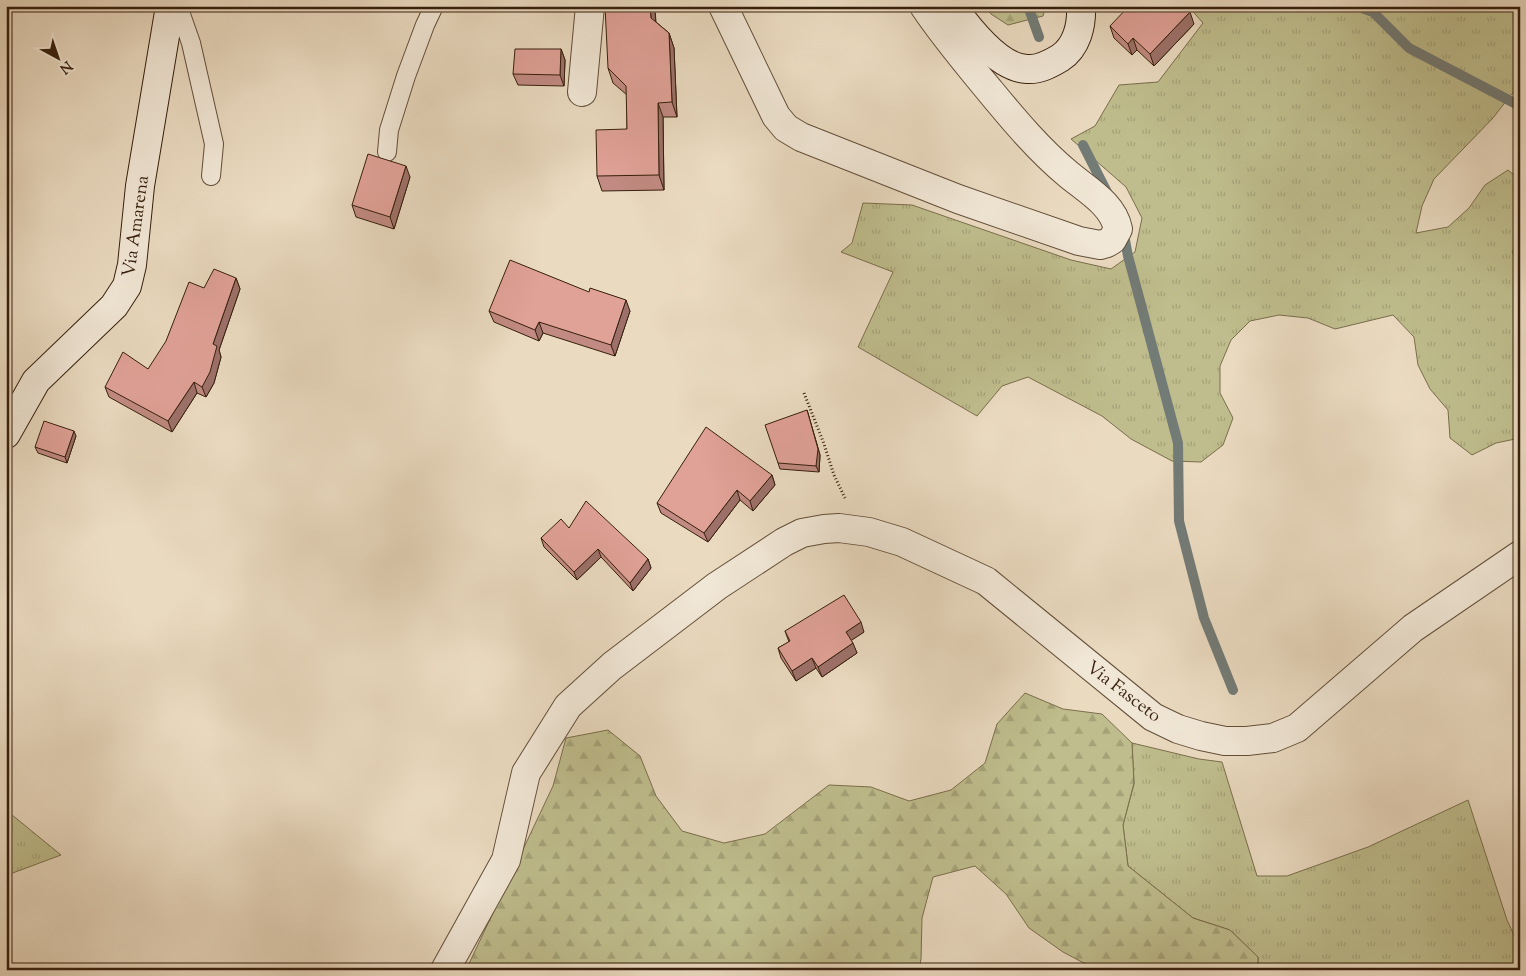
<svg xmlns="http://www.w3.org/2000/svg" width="1526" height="976" font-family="'Sorts Mill Goudy',serif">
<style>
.grass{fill:url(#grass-tufts);stroke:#7a6e4c}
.forest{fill:url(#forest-firs);stroke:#7a6e4c}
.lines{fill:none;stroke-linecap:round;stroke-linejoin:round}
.stream{stroke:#737b76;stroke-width:10}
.lane-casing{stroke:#634e39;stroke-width:20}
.street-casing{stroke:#634e39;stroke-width:30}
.secondary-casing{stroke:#361f0c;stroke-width:30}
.path{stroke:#361f0c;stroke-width:3;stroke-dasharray:1 2.5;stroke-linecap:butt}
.lane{stroke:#f1e7d6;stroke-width:18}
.street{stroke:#f1e7d6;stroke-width:28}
.secondary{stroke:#f1e7d6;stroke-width:28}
.wall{fill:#c18a82;stroke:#361f0c}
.shaded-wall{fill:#9d716a;stroke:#361f0c}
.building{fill:#e0a197;stroke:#361f0c}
.labels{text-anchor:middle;stroke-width:4;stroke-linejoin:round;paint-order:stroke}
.street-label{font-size:18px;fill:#361f0c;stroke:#f1e7d6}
</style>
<defs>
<pattern id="grass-tufts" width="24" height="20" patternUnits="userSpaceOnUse" patternTransform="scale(1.25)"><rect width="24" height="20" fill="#bfbd8d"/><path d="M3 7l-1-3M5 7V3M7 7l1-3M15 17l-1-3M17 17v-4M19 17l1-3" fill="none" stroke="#a5a278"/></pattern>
<pattern id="forest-firs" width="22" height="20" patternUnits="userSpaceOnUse" patternTransform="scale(1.25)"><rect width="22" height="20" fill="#bfbd8d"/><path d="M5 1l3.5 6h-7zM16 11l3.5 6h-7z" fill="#a5a278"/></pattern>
</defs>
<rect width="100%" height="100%" fill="#eadac0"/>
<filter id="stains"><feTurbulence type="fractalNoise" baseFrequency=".004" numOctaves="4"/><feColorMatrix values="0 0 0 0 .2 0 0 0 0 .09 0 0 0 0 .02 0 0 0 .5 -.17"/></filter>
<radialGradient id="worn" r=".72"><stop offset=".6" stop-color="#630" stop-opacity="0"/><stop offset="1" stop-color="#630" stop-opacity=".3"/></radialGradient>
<!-- grass -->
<path class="grass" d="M 1188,6 L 1520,6 L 1520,86 L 1510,96 L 1493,118 L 1434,179 L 1422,206 L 1416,233 L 1448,227 L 1469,208 L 1485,185 L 1508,170 L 1520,180 L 1520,242 L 1512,252 L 1520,261 L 1520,438 L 1496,443 L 1472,455 L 1450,438 L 1448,410 L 1430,389 L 1418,365 L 1414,337 L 1393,315 L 1335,329 L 1308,318 L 1279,315 L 1250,321 L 1231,340 L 1220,366 L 1220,393 L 1233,418 L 1223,445 L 1201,462 L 1172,461 L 1131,439 L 1102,416 L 1028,377 L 1002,386 L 977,416 L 858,347 L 893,272 L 841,252 L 852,243 L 863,203 L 912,205 L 1071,260 L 1111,269 L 1135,252 L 1142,218 L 1126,187 L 1071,139 L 1095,126 L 1119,85 L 1158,82 L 1203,23 Z
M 1132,743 L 1199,759 L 1222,762 L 1257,876 L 1287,876 L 1368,847 L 1468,800 L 1507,920 L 1520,948 L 1520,970 L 1258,970 L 1258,957 L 1230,930 L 1193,918 L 1128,866 L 1123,825 L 1134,784 Z
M 6,810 L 61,855 L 10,874 L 6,877 Z"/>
<!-- forest -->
<path class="forest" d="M 984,6 L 1046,6 L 1043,16 L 1008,25 L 991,14 Z
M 1025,693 L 1063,709 L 1102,714 L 1132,743 L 1134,783 L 1123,825 L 1128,866 L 1193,918 L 1230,930 L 1258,957 L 1258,970 L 1097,970 L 1063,952 L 1029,928 L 1006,894 L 975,866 L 933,877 L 922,918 L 921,959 L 919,970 L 466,970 L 553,786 L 566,738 L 608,730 L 640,756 L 656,796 L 682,831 L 724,843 L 765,834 L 829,785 L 871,787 L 909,801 L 951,790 L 985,763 L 997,724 Z"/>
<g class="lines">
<!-- stream -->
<path class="stream" d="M 1028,6 L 1039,37
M 1356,6 L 1373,12 L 1409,48 L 1520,106
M 1083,145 L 1109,196
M 1123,230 L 1128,256 L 1178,443 L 1179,521 L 1204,618 L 1233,690"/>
<!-- lane casing -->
<g class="lane-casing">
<path id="lane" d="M 178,6 L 191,43 L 214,144 L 211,176
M 387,152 L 389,130 L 406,76 L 425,25 L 434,6"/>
</g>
<!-- street casing -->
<g class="street-casing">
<path id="street" d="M 723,6 L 776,116 L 786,128 L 801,137 L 958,199 L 1079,241 L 1100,245 L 1107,243 L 1112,240 L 1118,229 C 1113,204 1087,190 1068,174 C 1039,150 1014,120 990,91 C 967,63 944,36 924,6
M 582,92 L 590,6
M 445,970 L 506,860 L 526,773 L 568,706 L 612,666 L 717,586 L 784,542 L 802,533 L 824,529 L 839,528 L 869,532 L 902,542 L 986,581 L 1153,717 L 1178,729 L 1201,736 L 1225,741 L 1247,741 L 1273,738 L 1297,728 L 1413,628 L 1520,555"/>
</g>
<!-- secondary casing -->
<g class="secondary-casing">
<path id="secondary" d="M 952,6 C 968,28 998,68 1027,69 C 1039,70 1050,64 1060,58 C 1077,47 1082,25 1081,6
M 6,434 L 36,381 L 114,306 L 127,286 L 132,265 L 140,186 L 170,6"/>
</g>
<!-- path -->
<path class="path" d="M 804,393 L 824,444 L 834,475 L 845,498"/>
<!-- lane -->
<use href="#lane" class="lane"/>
<!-- street -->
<use href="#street" class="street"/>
<!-- secondary -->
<use href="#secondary" class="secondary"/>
</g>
<!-- wall -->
<path class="wall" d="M 655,10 L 656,22 L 669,33 L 674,48 L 677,117 L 663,117 L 664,190 L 602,191 L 597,176 L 627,129 L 627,95 L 613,83 L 608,68 Z
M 1194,24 L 1154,66 L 1137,50 L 1132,55 L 1114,38 L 1110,26 Z
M 561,49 L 565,60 L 564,86 L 518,85 L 513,74 Z
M 410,177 L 394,229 L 356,217 L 352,205 Z
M 236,278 L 240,289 L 219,350 L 221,357 L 214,383 L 206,397 L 197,393 L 172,432 L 109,397 L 105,387 L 148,369 Z
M 489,311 L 630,311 L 615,356 L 543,333 L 539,341 L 494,322 Z
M 807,410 L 820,455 L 819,472 L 780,469 L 778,463 Z
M 76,436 L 67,463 L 38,453 L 35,447 Z
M 772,475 L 775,485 L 753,511 L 740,500 L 708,542 L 661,513 L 657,503 Z
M 569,528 L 648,559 L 651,568 L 633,591 L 601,557 L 577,580 L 544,547 L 541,538 Z
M 785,631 L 864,632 L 851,640 L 857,653 L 822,677 L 816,668 L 796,681 L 781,658 L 778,648 L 789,642 Z"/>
<!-- shaded-wall -->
<path class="shaded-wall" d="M 650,6 L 654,6 L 655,10 L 656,32 L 651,18 Z
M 1190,12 L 1194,24 L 1154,66 L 1150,54 Z
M 669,33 L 674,48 L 677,117 L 672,102 Z
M 1133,38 L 1137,50 L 1132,55 L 1128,44 Z
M 561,49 L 565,60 L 564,86 L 560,75 Z
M 658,103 L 663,117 L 664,190 L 659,175 Z
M 406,166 L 410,177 L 394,229 L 390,217 Z
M 236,278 L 240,289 L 219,350 L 221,357 L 214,383 L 206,397 L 202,387 L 213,344 Z
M 626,300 L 630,311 L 615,356 L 611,345 Z
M 539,322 L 543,333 L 539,341 L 535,330 Z
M 194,382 L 197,393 L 172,432 L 168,421 Z
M 807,410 L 820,455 L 819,472 L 816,466 Z
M 74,431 L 76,436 L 67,463 L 65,457 Z
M 772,475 L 775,485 L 753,511 L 750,501 Z
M 737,490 L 740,500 L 708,542 L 704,533 Z
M 598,549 L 601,557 L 577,580 L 574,572 Z
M 648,559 L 651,568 L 633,591 L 630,583 Z
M 861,622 L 864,632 L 849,642 L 846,632 Z
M 853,643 L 857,653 L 822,677 L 818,667 Z
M 812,658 L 816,668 L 796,681 L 792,671 Z"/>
<!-- building -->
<path class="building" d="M 605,6 L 650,6 L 651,18 L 669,33 L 672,102 L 658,103 L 659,175 L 597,176 L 596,130 L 627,129 L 626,86 L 608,68 Z
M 1129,6 L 1183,6 L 1190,12 L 1150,54 L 1133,38 L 1128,44 L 1110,26 Z
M 515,49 L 561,49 L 560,75 L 513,74 Z
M 368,154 L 406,166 L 390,217 L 352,205 Z
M 510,260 L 589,292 L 590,288 L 626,300 L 611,345 L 539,322 L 535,330 L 489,311 Z
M 214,269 L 236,278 L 213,344 L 217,346 L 210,372 L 202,387 L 194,382 L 168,421 L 105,387 L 123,352 L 148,369 L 166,341 L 189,282 L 204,288 Z
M 807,410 L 818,449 L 816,466 L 778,463 L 765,425 Z
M 44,421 L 74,431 L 65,457 L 35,447 Z
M 706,427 L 772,475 L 750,501 L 737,490 L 704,533 L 657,503 Z
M 586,501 L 648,559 L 630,583 L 598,549 L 574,572 L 541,538 L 561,519 L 569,528 Z
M 844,595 L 861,622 L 846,632 L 853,643 L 818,667 L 812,658 L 792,671 L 778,648 L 790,641 L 785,631 Z"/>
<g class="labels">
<!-- street labels -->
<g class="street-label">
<text transform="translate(135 226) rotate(-82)" y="6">Via Amarena</text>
<text transform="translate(1124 691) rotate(37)" y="6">Via Fasceto</text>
</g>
</g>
<!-- margin -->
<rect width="1526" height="976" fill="none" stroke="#eadac0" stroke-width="25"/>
<rect x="8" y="8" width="1511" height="961" fill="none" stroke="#361f0c" stroke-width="2.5"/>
<rect x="12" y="12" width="1501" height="951" fill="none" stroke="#361f0c"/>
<!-- north arrow -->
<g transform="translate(58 58) rotate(140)" stroke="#f1e7d6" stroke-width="4" paint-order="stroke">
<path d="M0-4L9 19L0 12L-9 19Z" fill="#361f0c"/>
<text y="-8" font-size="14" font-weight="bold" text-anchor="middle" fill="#361f0c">N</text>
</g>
<rect width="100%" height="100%" filter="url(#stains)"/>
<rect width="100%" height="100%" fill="url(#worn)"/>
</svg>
